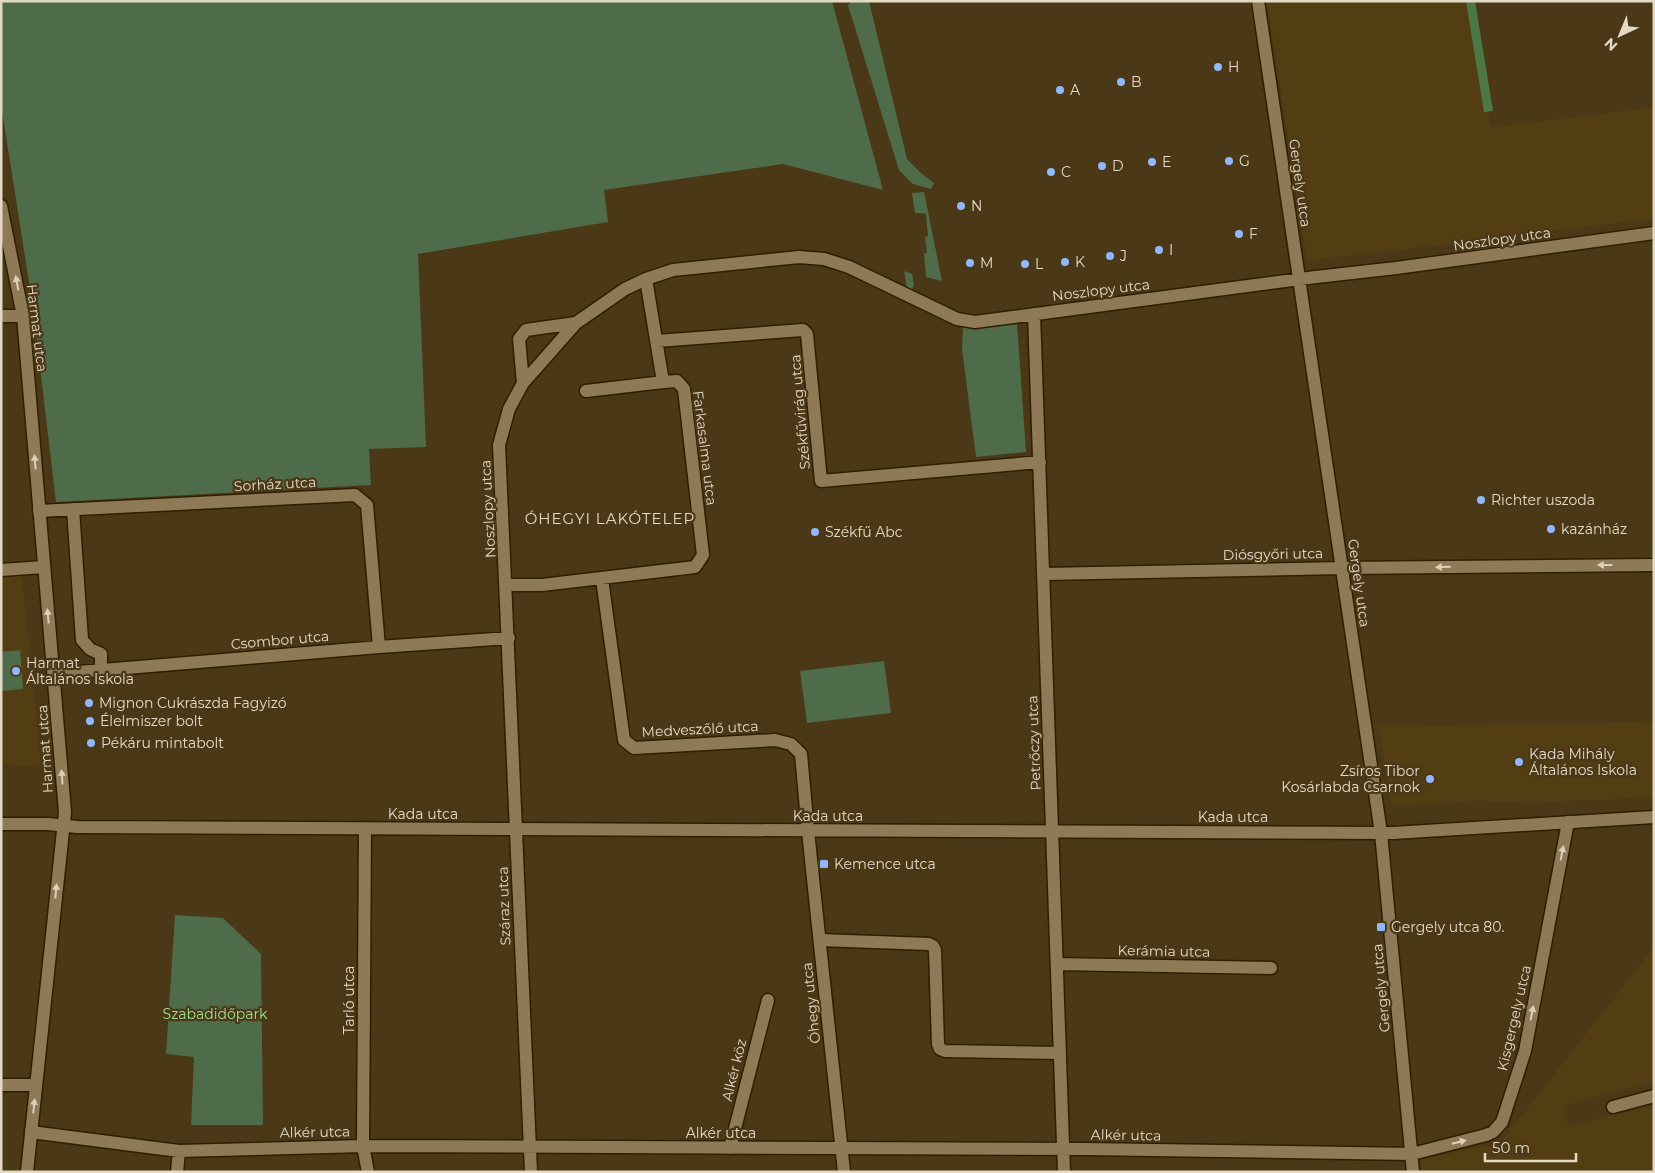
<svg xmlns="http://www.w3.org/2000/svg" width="1655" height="1173" font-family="Montserrat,sans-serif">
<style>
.built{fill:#533e13}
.green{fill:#4f6c4a}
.forest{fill:#4b7845}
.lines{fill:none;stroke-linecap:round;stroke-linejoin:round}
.street-casing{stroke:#2f1f00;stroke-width:15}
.secondary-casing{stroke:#2f1f00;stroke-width:15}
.street{stroke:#8e7a57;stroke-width:12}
.secondary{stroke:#8e7a57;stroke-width:12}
.oneway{fill:#dbd0bb}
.poi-dot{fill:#91b8fd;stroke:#4a3816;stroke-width:2}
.labels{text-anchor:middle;stroke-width:4.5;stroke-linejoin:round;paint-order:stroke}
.poi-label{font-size:14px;fill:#e4d9c6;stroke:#4a3816;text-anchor:start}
.street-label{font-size:14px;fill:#e4d9c6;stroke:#4a3816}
.park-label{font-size:14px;fill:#9ee094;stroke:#4a3816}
.neighbourhood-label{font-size:15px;letter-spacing:1px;fill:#e4d9c6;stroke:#4a3816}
</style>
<rect width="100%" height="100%" fill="#4a3816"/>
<!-- built -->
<path class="built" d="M 1267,1 L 1469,1 L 1491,127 L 1654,107 L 1654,219 L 1307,261 Z
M 22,575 L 41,766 L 1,765 L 1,576 Z
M 1654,722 L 1654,798 L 1536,802 L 1469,801 L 1391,805 L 1379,726 Z
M 1654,947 L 1654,1081 L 1563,1106 L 1568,1126 L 1654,1105 L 1654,1172 L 1422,1172 L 1420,1160 L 1501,1142 Z"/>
<!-- green -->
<path class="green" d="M 1,1 L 832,1 L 883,190 L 783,164 L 604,190 L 608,222 L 418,254 L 426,447 L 369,449 L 371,485 L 56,502 L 33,308 L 1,104 Z
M 852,1 L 869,1 L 907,159 L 921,173 L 934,183 L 931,189 L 913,184 L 899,170 L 848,5 Z
M 924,192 L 942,281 L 926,277 L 924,253 L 927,253 L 925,237 L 928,236 L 926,214 L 923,213 L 915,213 L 912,193 Z
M 904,271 L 912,274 L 914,285 L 912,289 L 907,289 Z
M 1017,324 L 1026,452 L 976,457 L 962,349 L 963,326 L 989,327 Z
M 20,650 L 23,689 L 1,691 L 1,652 Z
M 884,661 L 891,713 L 807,723 L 800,671 Z
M 175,915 L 223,918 L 261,954 L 263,1125 L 191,1125 L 194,1057 L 166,1054 Z"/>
<!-- forest -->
<path class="forest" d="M 1466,1 L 1475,1 L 1493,111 L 1484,112 Z"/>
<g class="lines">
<!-- street casing -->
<g class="street-casing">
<path id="street" d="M 1258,1 L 1381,833 L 1413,1172
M 1034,314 L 1064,1172
M 1,316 L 23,316
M 657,341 L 803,330 L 807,334 L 821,481 L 1040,462
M 523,383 L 519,339 L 526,330 L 576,323
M 586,391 L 663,382
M 73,509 L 82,640 L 90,649 L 101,654 L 101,670
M 39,511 L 355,495 L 367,505 L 379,647
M 1,570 L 44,567
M 1044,574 L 1342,568 L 1654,565
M 602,579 L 624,740 L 634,748 L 775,740 L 791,744 L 801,754 L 808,831
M 506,585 L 542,585 L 695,567 L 703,555 L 684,389 L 677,381 L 663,382 L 646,279
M 54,674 L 379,647 L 509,638
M 365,829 L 363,1146 L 368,1172
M 820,940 L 929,944 L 933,946 L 935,950 L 938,1044 L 940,1049 L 945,1051 L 1060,1053
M 1057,964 L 1271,968
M 1,1085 L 36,1085
M 1613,1107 L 1654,1096
M 31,1132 L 179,1151 L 363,1146 L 1085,1149 L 1412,1154 L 1486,1135 L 1493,1132 L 1502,1122 L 1525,1051 L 1568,822
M 730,1148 L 768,1000
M 177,1172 L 179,1151
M 531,1172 L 499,445 L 509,409 L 523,383 L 576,323 L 625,289 L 646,279 L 673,270 L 799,257 L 824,259 L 849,267 L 957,319 L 975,322 L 1316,277 L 1396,268 L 1654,233"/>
</g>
<!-- secondary casing -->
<g class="secondary-casing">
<path id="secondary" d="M 1,206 L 23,316 L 65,812 L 27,1172
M 1,824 L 48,824 L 77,827 L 1393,833 L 1654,817
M 808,831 L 844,1172"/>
</g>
<!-- street -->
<use href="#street" class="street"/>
<!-- secondary -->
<use href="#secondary" class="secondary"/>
</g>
<!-- one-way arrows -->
<defs><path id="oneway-solid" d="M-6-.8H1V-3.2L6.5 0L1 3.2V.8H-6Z" transform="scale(1.25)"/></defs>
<g class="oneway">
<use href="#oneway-solid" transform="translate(17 283) rotate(-101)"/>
<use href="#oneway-solid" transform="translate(35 462) rotate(-95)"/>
<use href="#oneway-solid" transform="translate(1605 565) rotate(180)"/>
<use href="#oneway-solid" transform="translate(1443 567) rotate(179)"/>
<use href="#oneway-solid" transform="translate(48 616) rotate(-95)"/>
<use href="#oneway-solid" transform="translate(62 777) rotate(-94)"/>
<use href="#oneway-solid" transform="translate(1562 853) rotate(-79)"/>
<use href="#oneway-solid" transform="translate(56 891) rotate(-85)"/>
<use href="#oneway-solid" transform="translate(1532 1013) rotate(-79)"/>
<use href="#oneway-solid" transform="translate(34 1106) rotate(-84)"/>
<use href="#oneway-solid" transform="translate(1459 1142) rotate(-14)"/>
</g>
<!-- markers -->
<g class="poi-dot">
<circle cx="1218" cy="67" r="5"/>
<circle cx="1121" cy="82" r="5"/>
<circle cx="1060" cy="90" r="5"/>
<circle cx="1229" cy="161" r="5"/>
<circle cx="1152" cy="162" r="5"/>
<circle cx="1102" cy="166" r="5"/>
<circle cx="1051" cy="172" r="5"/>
<circle cx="961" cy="206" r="5"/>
<circle cx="1239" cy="234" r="5"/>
<circle cx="1159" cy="250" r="5"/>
<circle cx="1110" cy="256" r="5"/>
<circle cx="1065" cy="262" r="5"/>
<circle cx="970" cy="263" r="5"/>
<circle cx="1025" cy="264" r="5"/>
<circle cx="1481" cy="500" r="5"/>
<circle cx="1551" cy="529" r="5"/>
<circle cx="815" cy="532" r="5"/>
<circle cx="16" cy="671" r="5"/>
<circle cx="89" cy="703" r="5"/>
<circle cx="90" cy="721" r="5"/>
<circle cx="91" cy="743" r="5"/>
<circle cx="1519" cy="762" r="5"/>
<circle cx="1430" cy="779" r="5"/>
<rect x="819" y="859" width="10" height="10" rx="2.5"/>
<rect x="1376" y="922" width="10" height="10" rx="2.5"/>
</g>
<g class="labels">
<!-- poi labels -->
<g class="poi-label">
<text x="1228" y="72">H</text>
<text x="1131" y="87">B</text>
<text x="1070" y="95">A</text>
<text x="1239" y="166">G</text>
<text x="1162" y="167">E</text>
<text x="1112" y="171">D</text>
<text x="1061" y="177">C</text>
<text x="971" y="211">N</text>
<text x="1249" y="239">F</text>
<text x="1169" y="255">I</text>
<text x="1120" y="261">J</text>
<text x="1075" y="267">K</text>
<text x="980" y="268">M</text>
<text x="1035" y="269">L</text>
<text x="1491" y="505">Richter uszoda</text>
<text x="1561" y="534">kazánház</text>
<text x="825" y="537">Székfű Abc</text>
<text x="26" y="668">Harmat<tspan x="26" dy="16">Általános Iskola</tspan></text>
<text x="99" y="708">Mignon Cukrászda Fagyizó</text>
<text x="100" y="726">Élelmiszer bolt</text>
<text x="101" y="748">Pékáru mintabolt</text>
<text x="1529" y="759">Kada Mihály<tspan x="1529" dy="16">Általános Iskola</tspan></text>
<text x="1420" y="776" text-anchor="end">Zsíros Tibor<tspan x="1420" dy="16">Kosárlabda Csarnok</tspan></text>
<text x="834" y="869">Kemence utca</text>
<text x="1391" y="932">Gergely utca 80.</text>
</g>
<!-- street labels -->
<g class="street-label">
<text transform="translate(1300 183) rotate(82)" y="5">Gergely utca</text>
<text transform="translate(1502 239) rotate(-8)" y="5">Noszlopy utca</text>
<text transform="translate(1101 290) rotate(-7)" y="5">Noszlopy utca</text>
<text transform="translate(37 328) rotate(83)" y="5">Harmat utca</text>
<text transform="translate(800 412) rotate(-95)" y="5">Székfűvirág utca</text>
<text transform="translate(705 448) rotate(83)" y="5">Farkasalma utca</text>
<text transform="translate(275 484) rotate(-3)" y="5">Sorház utca</text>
<text transform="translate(488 509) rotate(-93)" y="5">Noszlopy utca</text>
<text transform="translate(1273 554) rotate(-1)" y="5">Diósgyőri utca</text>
<text transform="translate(1359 583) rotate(82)" y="5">Gergely utca</text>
<text transform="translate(280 640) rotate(-5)" y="5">Csombor utca</text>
<text transform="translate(700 729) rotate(-3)" y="5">Medveszőlő utca</text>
<text transform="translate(1034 743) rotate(-92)" y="5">Petrőczy utca</text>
<text transform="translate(45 749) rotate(-94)" y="5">Harmat utca</text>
<text x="423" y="819">Kada utca</text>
<text x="828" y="821">Kada utca</text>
<text x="1233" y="822">Kada utca</text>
<text transform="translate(504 906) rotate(-92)" y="5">Száraz utca</text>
<text transform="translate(1164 951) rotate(1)" y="5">Kerámia utca</text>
<text transform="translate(1381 988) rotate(-95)" y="5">Gergely utca</text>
<text transform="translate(349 1000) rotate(-90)" y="5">Tarló utca</text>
<text transform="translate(811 1003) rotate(-96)" y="5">Óhegy utca</text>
<text transform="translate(1514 1018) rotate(-77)" y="5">Kisgergely utca</text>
<text transform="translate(734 1070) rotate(-76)" y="5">Alkér köz</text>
<text transform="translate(315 1132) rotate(-1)" y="5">Alkér utca</text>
<text x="721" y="1138">Alkér utca</text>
<text transform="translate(1126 1135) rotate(1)" y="5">Alkér utca</text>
</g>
<!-- park labels -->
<g class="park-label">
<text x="215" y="1019">Szabadidőpark</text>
</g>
<!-- neighbourhood labels -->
<g class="neighbourhood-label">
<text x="610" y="524">ÓHEGYI LAKÓTELEP</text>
</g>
</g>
<!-- border -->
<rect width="1655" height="1173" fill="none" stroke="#e4d9c6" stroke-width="5"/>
<!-- north arrow -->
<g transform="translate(1620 35) rotate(224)" stroke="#4a3816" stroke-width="4" paint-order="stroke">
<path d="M0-4L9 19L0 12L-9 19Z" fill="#e4d9c6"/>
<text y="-8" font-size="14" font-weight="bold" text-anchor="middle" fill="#e4d9c6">N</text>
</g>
<!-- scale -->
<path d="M1485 1153v8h91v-8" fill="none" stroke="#e4d9c6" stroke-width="2.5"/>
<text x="1492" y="1153" font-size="15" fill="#e4d9c6" stroke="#4a3816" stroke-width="4" paint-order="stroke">50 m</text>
</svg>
